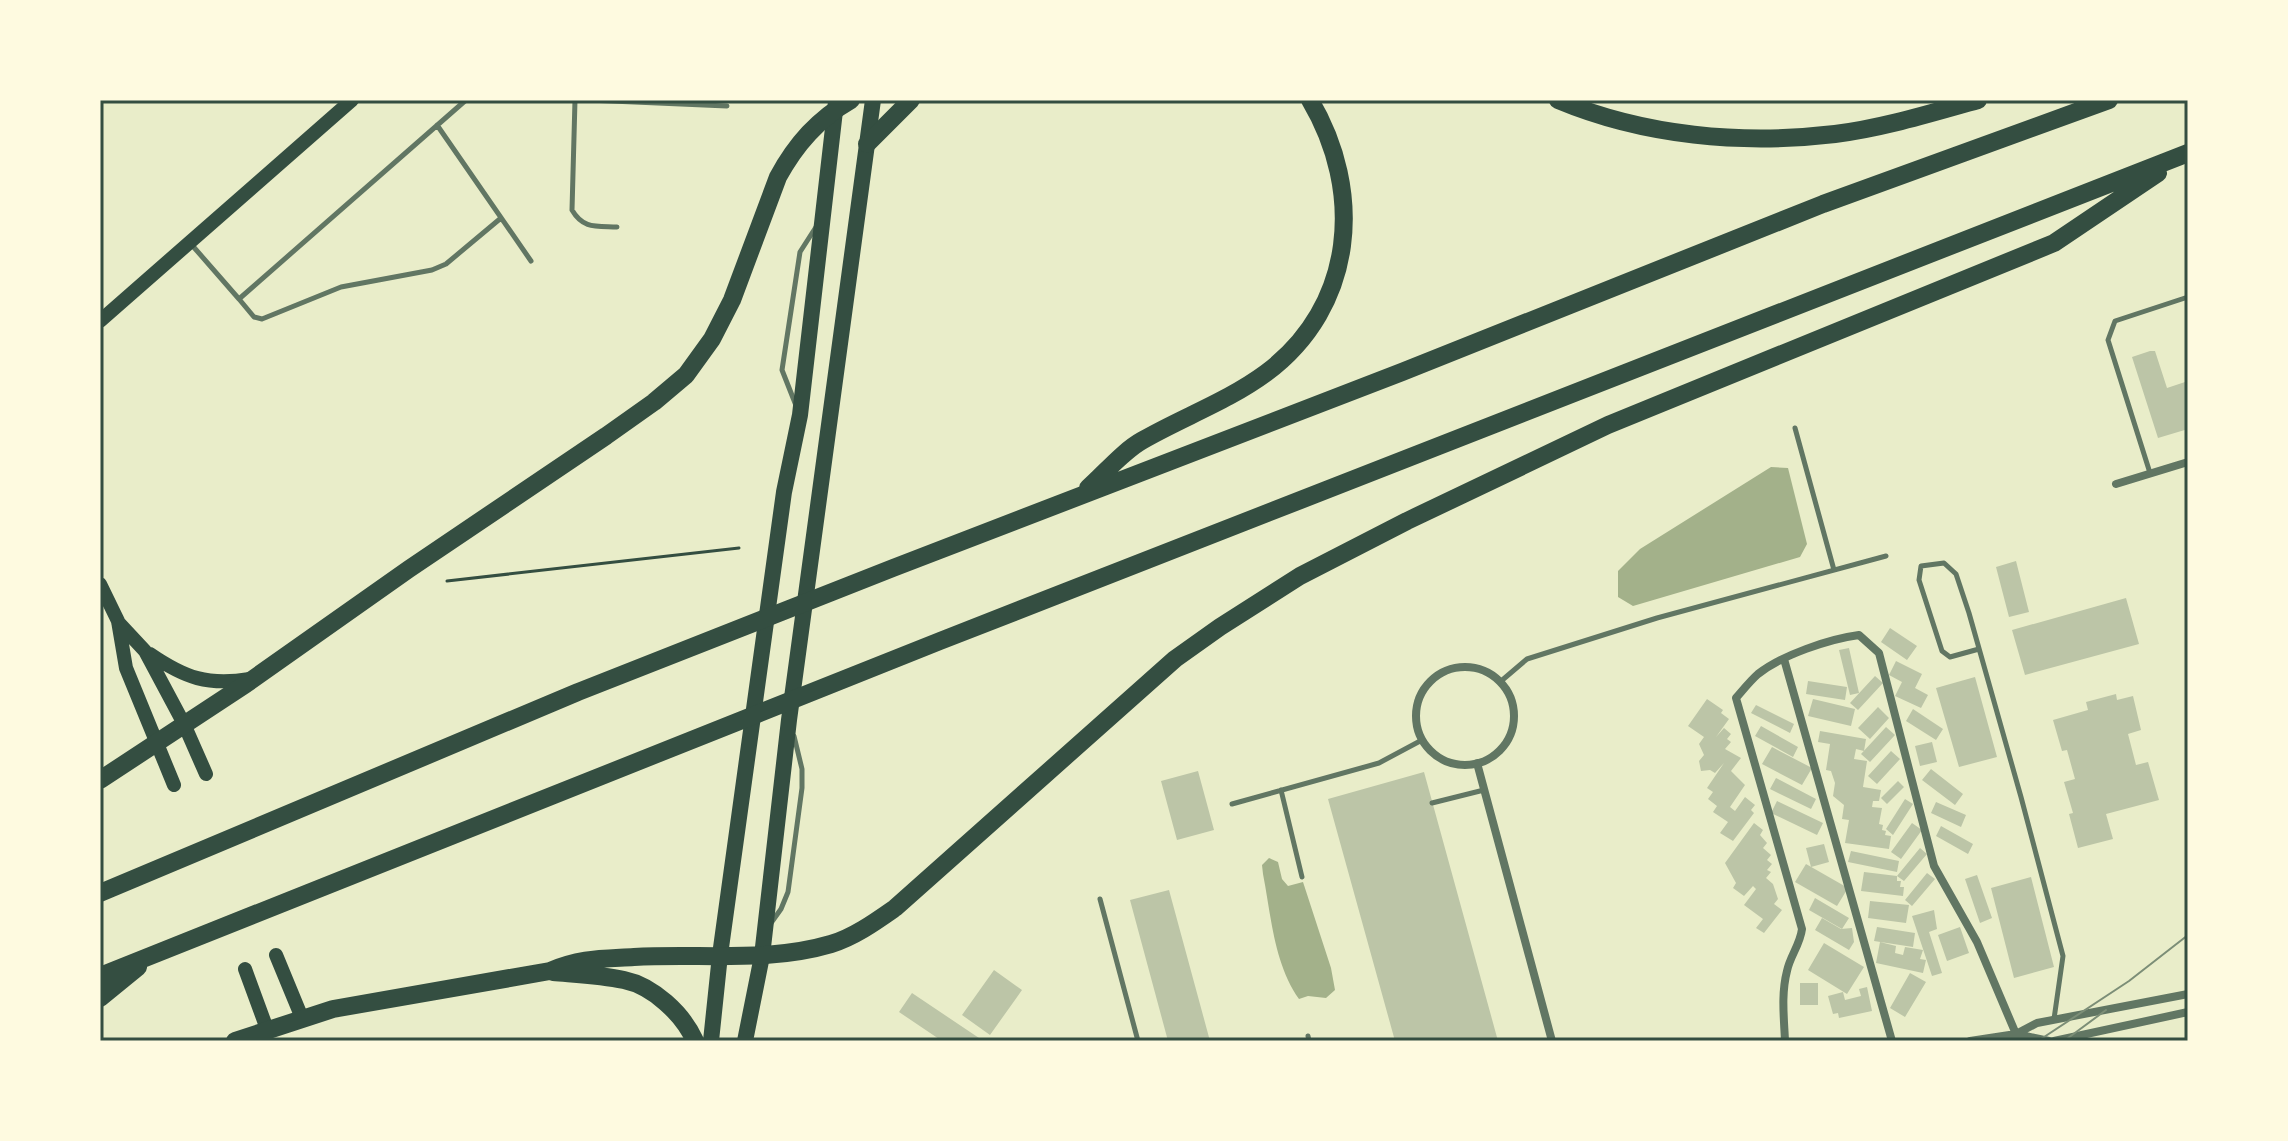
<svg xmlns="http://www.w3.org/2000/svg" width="2288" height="1141" font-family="Poppins,sans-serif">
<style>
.water{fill:#a3b18a}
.building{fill:#bcc5a7}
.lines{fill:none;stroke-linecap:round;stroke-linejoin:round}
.path{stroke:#344e41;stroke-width:3}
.service{stroke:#617663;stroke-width:5}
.minor{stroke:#617663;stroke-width:8}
.secondary{stroke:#344e41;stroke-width:14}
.primary{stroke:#344e41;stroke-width:16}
.trunk{stroke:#344e41;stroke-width:16}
.motorway{stroke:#344e41;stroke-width:18}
.tram{stroke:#7c8e77;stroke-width:2}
.neatline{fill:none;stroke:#344e41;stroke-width:3}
</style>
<rect width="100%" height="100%" fill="#e9edc9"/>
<!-- water -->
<path class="water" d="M 1771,467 L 1788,468 L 1807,544 L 1800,557 L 1633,606 L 1618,597 L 1618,571 L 1640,549 Z
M 1269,858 L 1278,862 L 1282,879 L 1288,886 L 1303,882 L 1331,968 L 1335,990 L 1326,998 L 1308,996 L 1299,999 C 1274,964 1271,915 1263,874 L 1262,865 Z"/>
<!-- building -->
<path class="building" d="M 2150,351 L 2155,351 L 2167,388 L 2188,381 L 2188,429 L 2158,438 L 2132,357 Z
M 2016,561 L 2029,612 L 2009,617 L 1996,567 Z
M 2126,598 L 2139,644 L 2025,675 L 2012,630 Z
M 1890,628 L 1917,646 L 1907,660 L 1881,642 Z
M 1849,648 L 1859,693 L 1850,695 L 1839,650 Z
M 1896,661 L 1922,674 L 1915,688 L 1928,695 L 1921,708 L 1895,696 L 1902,682 L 1889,675 Z
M 1875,676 L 1883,683 L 1858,710 L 1850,703 Z
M 1975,677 L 1997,757 L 1959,767 L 1936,688 Z
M 1808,681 L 1847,687 L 1845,700 L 1806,694 Z
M 2116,694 L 2117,700 L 2133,696 L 2141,730 L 2128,734 L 2136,765 L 2148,762 L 2159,800 L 2106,814 L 2113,839 L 2078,848 L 2069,814 L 2073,813 L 2064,782 L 2075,779 L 2067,750 L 2062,751 L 2053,720 L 2088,710 L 2086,702 Z
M 1707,699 L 1723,710 L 1721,713 L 1729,719 L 1716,737 L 1724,728 L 1731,734 L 1727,739 L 1731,742 L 1725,749 L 1741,758 L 1731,771 L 1745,785 L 1730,807 L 1735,811 L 1745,797 L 1755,805 L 1751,810 L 1754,813 L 1733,841 L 1720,833 L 1728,822 L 1713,812 L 1717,806 L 1708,799 L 1713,792 L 1707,788 L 1724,763 L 1715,773 L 1710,770 L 1701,771 L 1699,761 L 1704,755 L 1699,744 L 1704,737 L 1688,726 Z
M 1813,699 L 1855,709 L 1851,726 L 1808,716 Z
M 1756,705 L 1794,724 L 1790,733 L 1751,713 Z
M 1878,707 L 1889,718 L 1870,739 L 1858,728 Z
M 1913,709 L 1943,729 L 1936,740 L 1906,721 Z
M 1761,726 L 1798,747 L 1793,757 L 1755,736 Z
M 1886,727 L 1895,735 L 1870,762 L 1861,754 Z
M 1820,731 L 1866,739 L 1864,751 L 1856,749 L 1854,759 L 1867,761 L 1863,787 L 1881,790 L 1879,801 L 1873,801 L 1872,807 L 1882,808 L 1879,824 L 1883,825 L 1882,830 L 1886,831 L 1885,835 L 1891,836 L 1889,849 L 1845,843 L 1849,820 L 1842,819 L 1844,805 L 1833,796 L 1835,783 L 1831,771 L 1826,770 L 1830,744 L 1818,742 Z
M 1932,742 L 1937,762 L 1920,766 L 1915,746 Z
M 1772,747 L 1812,768 L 1802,785 L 1762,764 Z
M 1891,751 L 1900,759 L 1877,784 L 1868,776 Z
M 1931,769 L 1963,794 L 1955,805 L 1922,780 Z
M 1198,771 L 1214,830 L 1177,840 L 1161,781 Z
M 1424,772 L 1498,1041 L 1395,1041 L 1328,799 Z
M 1776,778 L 1816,799 L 1811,809 L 1770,789 Z
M 1898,781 L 1904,787 L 1887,804 L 1881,798 Z
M 1905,799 L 1913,804 L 1893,835 L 1886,829 Z
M 1777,801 L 1823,823 L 1817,835 L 1771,813 Z
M 1936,802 L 1966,815 L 1961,827 L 1931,813 Z
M 1754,823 L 1763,830 L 1760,835 L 1767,843 L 1763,848 L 1771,855 L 1767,860 L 1772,864 L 1767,870 L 1771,872 L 1766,878 L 1773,884 L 1778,899 L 1774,904 L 1782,910 L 1764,933 L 1756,928 L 1763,919 L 1744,905 L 1756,889 L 1753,886 L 1744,896 L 1733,888 L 1736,883 L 1725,863 Z
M 1912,823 L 1922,830 L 1901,859 L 1891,852 Z
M 1941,826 L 1973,844 L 1968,854 L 1936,836 Z
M 1824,844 L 1829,862 L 1811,867 L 1806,848 Z
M 1920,848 L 1927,854 L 1904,881 L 1897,876 Z
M 1851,851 L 1899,861 L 1897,872 L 1848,862 Z
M 1806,864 L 1848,888 L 1837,906 L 1795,882 Z
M 1864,872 L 1897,876 L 1897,881 L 1901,881 L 1900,887 L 1904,887 L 1903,896 L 1861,891 Z
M 1927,873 L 1935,879 L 1912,906 L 1905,900 Z
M 1977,875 L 1992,918 L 1980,923 L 1965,879 Z
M 2031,877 L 2054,967 L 2014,978 L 1991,888 Z
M 1169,890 L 1210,1041 L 1168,1041 L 1130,900 Z
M 1815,898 L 1849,918 L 1842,929 L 1809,910 Z
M 1870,901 L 1909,905 L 1906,923 L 1868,918 Z
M 1934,910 L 1937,929 L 1929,932 L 1942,973 L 1932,976 L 1912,916 Z
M 1822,918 L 1841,929 L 1852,928 L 1854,942 L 1849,950 L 1815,930 Z
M 1877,927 L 1915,933 L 1913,947 L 1874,941 Z
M 1960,927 L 1969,953 L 1947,961 L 1938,935 Z
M 1880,942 L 1896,946 L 1895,953 L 1903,955 L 1905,947 L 1923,950 L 1920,959 L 1926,960 L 1923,973 L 1876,963 Z
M 1824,943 L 1864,967 L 1847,994 L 1808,970 Z
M 994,970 L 1022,990 L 990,1035 L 962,1015 Z
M 1910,973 L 1926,982 L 1905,1017 L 1890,1008 Z
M 1800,983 L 1818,983 L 1818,1005 L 1800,1005 Z
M 1867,987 L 1872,1011 L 1839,1018 L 1838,1013 L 1833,1014 L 1828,996 L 1843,992 L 1845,1000 L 1861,996 L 1859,989 Z
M 912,993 L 979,1038 L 977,1041 L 942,1041 L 899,1012 Z"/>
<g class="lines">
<!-- path -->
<path class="path" d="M 447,581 L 739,548"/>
<!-- service -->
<path class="service" d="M 575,100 L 572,210 C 583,229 596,226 617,227
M 588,100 L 727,106
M 437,125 L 531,261
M 191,244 L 239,299 L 466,100
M 239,299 L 254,317 L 262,319 L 341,287 L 432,270 L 446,264 L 501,218
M 797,408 L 782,370 L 800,252 L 816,227
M 1795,428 L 1834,570
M 2150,473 L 2108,340 L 2115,321 L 2188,297
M 1979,649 L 1950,657 L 1942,651 L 1919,580 L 1921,566 L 1944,563 L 1956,574 L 1969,613 L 2021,797 L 2063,956 L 2054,1019
M 1500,682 L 1527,659 L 1657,618 L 1886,556
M 1281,790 L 1302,877
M 1432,803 L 1484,790
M 1232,804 L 1379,763 L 1422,740
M 1100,899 L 1138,1041
M 771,923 L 781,909 L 788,892 L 802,788 L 802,769 L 794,736
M 1308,1036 L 1309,1041"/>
<!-- minor -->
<path class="minor" d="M 2116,484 L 2188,462
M 1784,659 L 1892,1041
M1416 716a49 49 0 1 1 98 0a49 49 0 1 1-98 0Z
M 1477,763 L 1552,1041
M 2016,1034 L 2049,1041
M 1785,1041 C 1784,1018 1781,994 1787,971 C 1790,956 1800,945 1802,929 L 1736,698 C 1743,690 1750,681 1758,674 C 1782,655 1829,639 1859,635 L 1879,653 L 1934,866 L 1977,942 L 2016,1034
M 1970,1041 L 2016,1034 L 2037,1023 L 2188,994
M 2054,1041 L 2188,1012"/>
<!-- secondary -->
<path class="secondary" d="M 100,321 L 352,100
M 100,584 L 118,621 L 126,668 L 174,785
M 118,622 L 145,651 L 184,724 L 206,774
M 150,654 C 185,678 208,686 250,679
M 276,955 L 302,1018
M 245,969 L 267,1029"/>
<!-- primary -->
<path class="primary" d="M 711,1041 L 720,955
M 745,1041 L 762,956"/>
<!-- trunk -->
<path class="trunk" d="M 720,955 L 784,492 L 800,415 L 836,102
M 762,956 L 789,720 L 873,100"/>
<!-- motorway -->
<path class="motorway" d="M 1558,100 C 1644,136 1742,145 1835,134 C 1883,128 1931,113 1978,100
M 867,144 L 911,100
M 1088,488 C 1105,473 1123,451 1143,440 C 1183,417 1228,401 1266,373 C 1356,306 1364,191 1310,100
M 100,780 L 246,684 L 409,569 L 606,436 L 654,402 L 686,375 L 712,339 L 732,300 L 778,177 C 796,144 818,119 851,100
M 100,893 L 578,692 L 893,568 L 1402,372 L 1823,204 L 2109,100
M 553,972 C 576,974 601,975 624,980 C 653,986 683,1014 695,1041
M 100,976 L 940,641 L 2188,153
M 100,998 L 138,967
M 235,1041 L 333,1009 L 550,971 C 581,958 601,959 634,957 C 700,953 767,963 831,944 C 854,937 875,922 895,908 L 1175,659 L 1220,627 L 1300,576 L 1407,521 L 1608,425 L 2054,243 L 2158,173"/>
<!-- tram -->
<path class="tram" d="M 2038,1041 L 2129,981 L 2188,935
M 2064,1041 L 2106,1010"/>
</g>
<!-- border -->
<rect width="2288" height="1141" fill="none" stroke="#fefae0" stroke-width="204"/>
<rect x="102" y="102" width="2084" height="937" class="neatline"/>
</svg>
